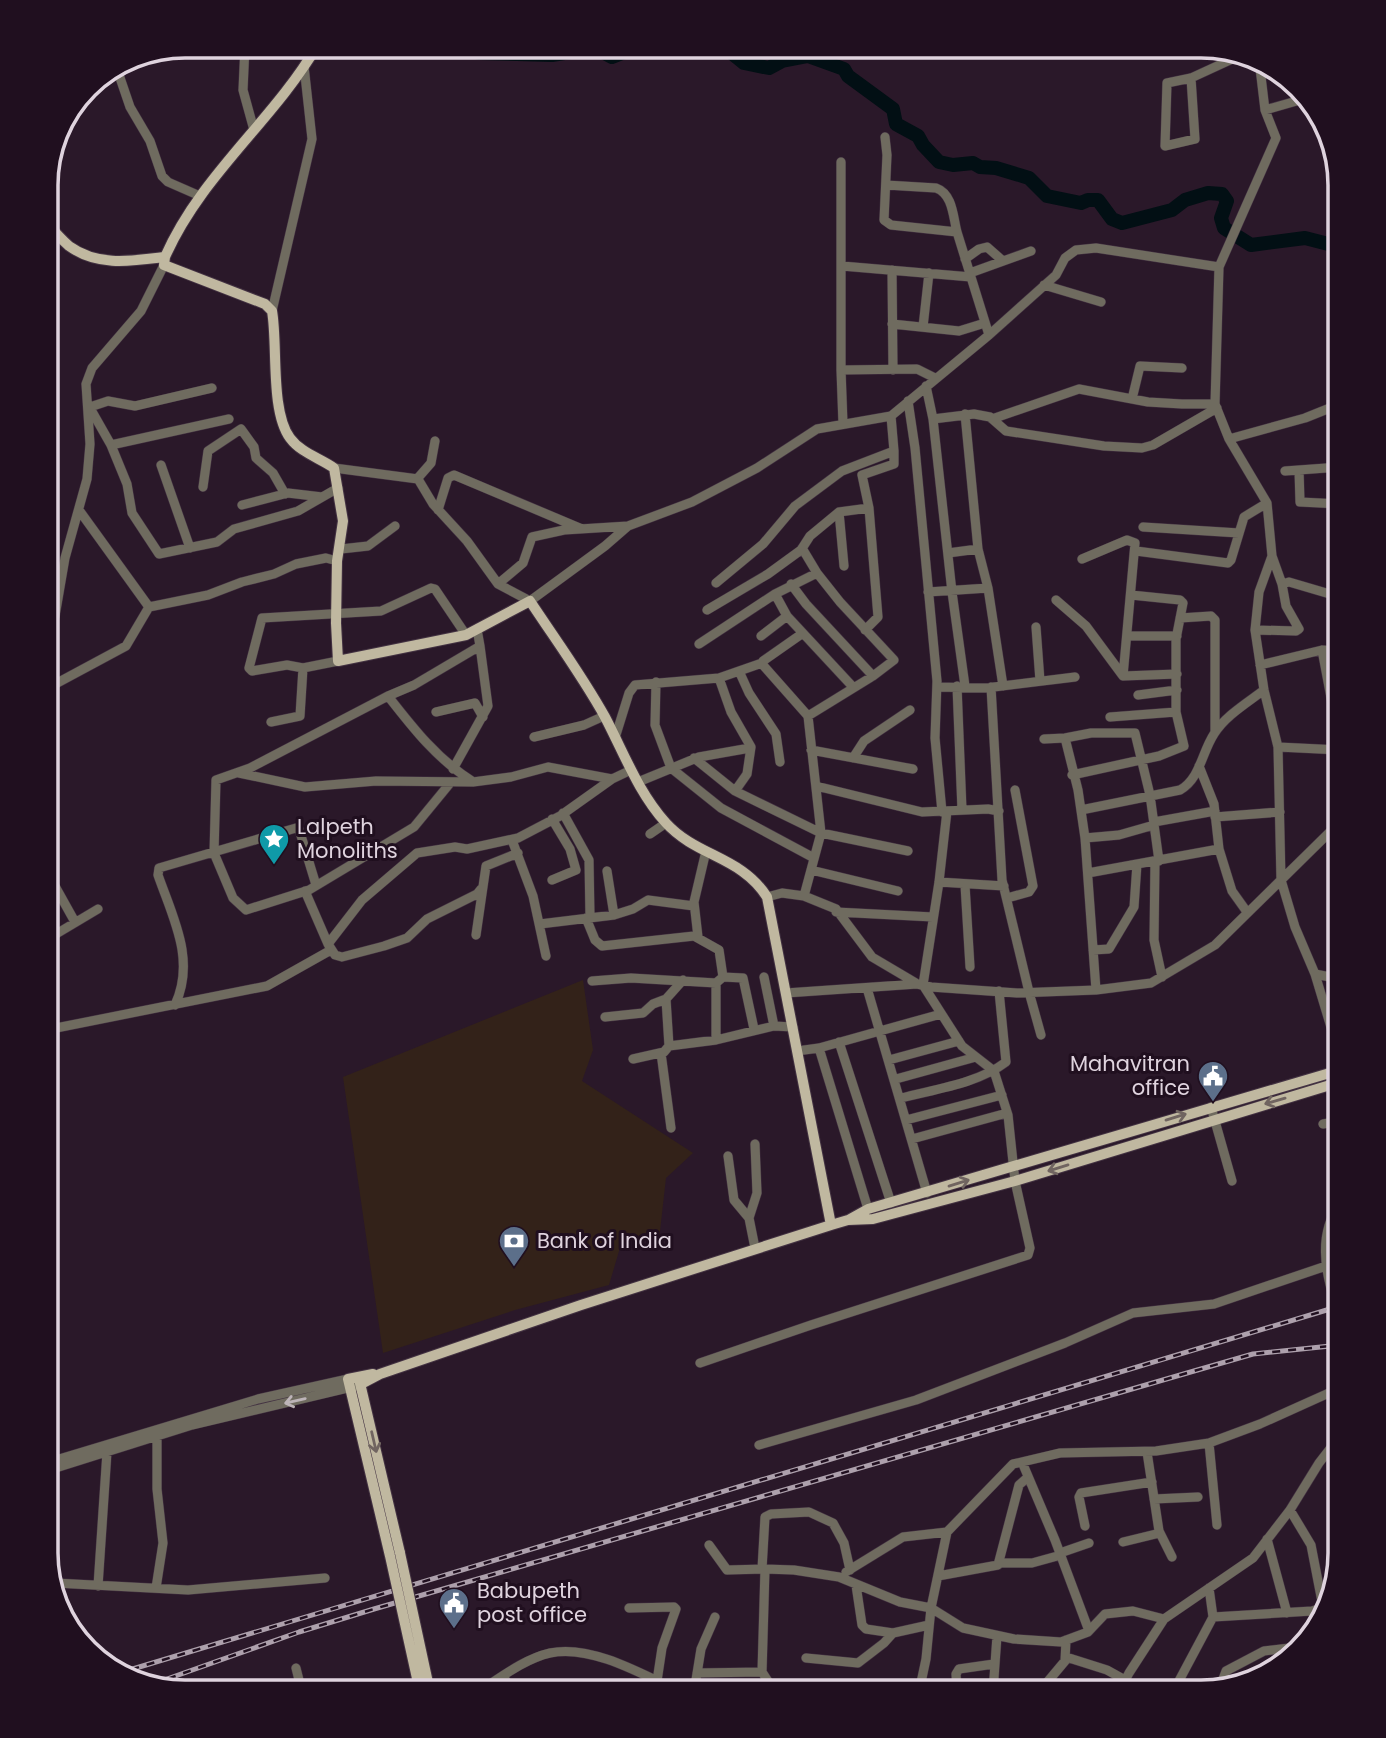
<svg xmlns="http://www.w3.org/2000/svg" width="1386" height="1738" font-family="Poppins,sans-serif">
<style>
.education{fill:#332219}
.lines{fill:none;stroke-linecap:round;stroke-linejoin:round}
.river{stroke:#020f14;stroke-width:14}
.minor-casing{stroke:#433242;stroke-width:10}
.major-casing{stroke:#433242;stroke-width:12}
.minor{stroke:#6f6b5f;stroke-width:9}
.major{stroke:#c0b8a0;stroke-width:10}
.rail-casing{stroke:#ada0ac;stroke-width:5}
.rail{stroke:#200f1f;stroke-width:2.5;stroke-dasharray:8;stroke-linecap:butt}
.minor-bridge-casing{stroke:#433242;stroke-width:10;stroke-linecap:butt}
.major-bridge-casing{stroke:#433242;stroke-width:12;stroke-linecap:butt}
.minor-bridge{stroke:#6f6b5f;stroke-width:9}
.major-bridge{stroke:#c0b8a0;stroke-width:10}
.oneway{stroke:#706460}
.oneway2{stroke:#bdb4b8}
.labels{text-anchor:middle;stroke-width:6;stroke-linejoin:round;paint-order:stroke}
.poi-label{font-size:21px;fill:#dfd3de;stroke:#200f1f;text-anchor:start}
.rim{fill:none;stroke:#dfd3de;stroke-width:3.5}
</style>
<rect width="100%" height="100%" fill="#2a1829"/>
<!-- education -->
<path class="education" d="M 583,980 L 593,1050 L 582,1081 L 693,1153 L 666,1178 L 659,1240 L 622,1241 L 609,1285 L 515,1310 L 383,1353 L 343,1077 Z"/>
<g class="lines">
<!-- river -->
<path class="river" d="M 467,46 L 479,53 L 552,55 L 595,48 L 612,57 L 640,46
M 723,46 L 744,63 L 769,68 L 782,61 L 808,56 L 844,69 L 848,76 L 893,109 L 896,124 L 918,136 L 923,145 L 939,162 L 953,165 L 973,163 L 980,167 L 996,168 L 1029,178 L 1047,196 L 1081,203 L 1088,200 L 1098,200 L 1112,219 L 1122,223 L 1172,210 L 1185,200 L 1208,193 L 1222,194 L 1227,201 L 1221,218 L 1224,228 L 1251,245 L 1305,238 L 1340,247"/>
<!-- minor casing -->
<g class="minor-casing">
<path id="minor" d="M 245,46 L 243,90 L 254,130
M 1252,58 L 1260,68 L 1265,110 L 1276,138 L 1219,267 L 1215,404 L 1229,439 L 1267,503 L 1272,556 L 1259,592 L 1255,630 L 1264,690 L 1278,747 L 1281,880 L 1295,927 L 1315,974 L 1340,1057
M 116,66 L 130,107 L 150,141 L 162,176 L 168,182 L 200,196
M 1191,78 L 1195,139 L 1165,146 L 1167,83 L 1191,78 L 1241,55
M 1265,110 L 1307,98
M 885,137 L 887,155 L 884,220 L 891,225 L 957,232 L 989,335
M 841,162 L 841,370 L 843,424
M 886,185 L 936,188 C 953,194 953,217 957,232
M 965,259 L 979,249 L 987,247 L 1003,261
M 842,266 L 971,277
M 892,270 L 893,370
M 970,273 L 1031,251
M 1044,285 L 1101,302
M 272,311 L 312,139 L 304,66
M 892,324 L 959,331 L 985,323
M 923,327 L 929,273
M 841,370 L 917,369 L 935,378
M 926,386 L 933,419 L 952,592 L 965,686
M 1132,399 L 1140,366 L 1182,368
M 908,401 L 915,448 L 937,681 L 935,738 L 942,812
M 90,407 L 108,401 L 135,406 L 212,388
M 90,408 L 111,445 L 127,484 L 132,513 L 159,554 L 217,542 L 234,529 L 298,511 L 338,488
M 965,414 L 978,549 L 988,588 L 1003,686
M 933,419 L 974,414 L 990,417 L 1006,431 L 1104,446 L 1142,448 L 1153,445 L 1217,408
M 992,419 L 1079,389 L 1148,402 L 1182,404 L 1215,404
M 1229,439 L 1305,418 L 1340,404
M 111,445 L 229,419
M 161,465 L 190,548
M 334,468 L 418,479 L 433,504 L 467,541 L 498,584 L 530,601 L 605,546 L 628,526 L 692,502 L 757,468 L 817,429 L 891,416 L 989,335 L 1056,275 L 1065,258 L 1076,250 L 1096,248 L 1219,267
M 1299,470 L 1300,502 L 1340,504
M 1285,471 L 1340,467
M 417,479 L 431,463 L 435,441
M 203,487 L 208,451 L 241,429 L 254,447 L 256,458 L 273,473 L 285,494
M 242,505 L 288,493 L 322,497
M 438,510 L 448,478 L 454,475 L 582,529
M 839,512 L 844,566
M 1143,527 L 1239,533
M 1333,547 L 1340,547
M 802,548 L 817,573 L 840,602 L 894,660 L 873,676 L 808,716 L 821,833 L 804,896
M 341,549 L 368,546 L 395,526
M 1136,551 L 1228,563 L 1231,560 L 1244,517 L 1267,503
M 948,553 L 978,549
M 1272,556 L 1282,584 L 1289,582 L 1340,597
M 1082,559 L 1127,540 L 1135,543 L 1123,676
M 716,583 L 763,544 L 795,506 L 842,471 L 894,451 L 891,416
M 498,584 L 523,563 L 532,537 L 564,530 L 628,526
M 791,584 L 806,604 L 873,676
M 928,592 L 988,588
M 775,594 L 787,616 L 853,687
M 1056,600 L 1086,626 L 1123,676 L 1177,674
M 149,607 L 208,595 L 242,582 L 274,574 L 296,564 L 326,558 L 337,561
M 707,610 L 768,574 L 801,550 L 810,536 L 839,512 L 869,508
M 1180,618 L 1211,616 L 1215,620 L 1215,731
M 1036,627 L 1040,681
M 865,630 L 878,617 L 869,508 L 862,475 L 894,464 L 894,451
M 1255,630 L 1296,631 L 1299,629 L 1286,606 L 1282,584
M 803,633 L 763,661 L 762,664 L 808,716
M 761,636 L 787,616
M 1127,636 L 1177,636
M 699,644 L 775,594 L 817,573
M 46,646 L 55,616 L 65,558 L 87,479 L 90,444 L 86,384 L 92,368 L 141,311 L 164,265
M 1322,650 L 1332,703 L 1333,749
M 338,661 L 303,668 L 287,665 L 252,671 L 249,668 L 262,618 L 381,611 L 431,588 L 435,589 L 466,635
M 1260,665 L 1322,650 L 1340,651
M 739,671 L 749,693 L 776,734 L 780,762
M 719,678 L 731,712 L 751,747 L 747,774 L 735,791
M 656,682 L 655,725 L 671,768 L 721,808 L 814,858
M 957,686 L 962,810
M 937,687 L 986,688 L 1075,677
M 991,687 L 1002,880 L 1029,992 L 1041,1035
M 46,689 L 126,646 L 149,607 L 79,510
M 1138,695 L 1177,690
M 388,696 C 413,728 437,759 472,781
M 436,712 L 475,703 L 483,717
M 1110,717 L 1176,712
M 271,722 L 300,716 L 303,668
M 534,737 L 584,725 L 604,716
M 615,738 L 629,693 L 635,685 L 719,678 L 762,663
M 1065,738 L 1078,790 L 1085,838 L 1096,990
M 1044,739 L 1065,738 L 1091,733 L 1135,733 L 1150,795 L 1159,861
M 1278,747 L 1340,750
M 811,750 L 913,769
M 694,758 L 735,791 L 821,833 L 908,851
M 853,758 L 864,741 L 910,710
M 1199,766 L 1214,804 L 1219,849 L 1232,891 L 1247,912
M 453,769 L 488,706 L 480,646
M 239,773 L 305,787 L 376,781 L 473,782 L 511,777 L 548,767 L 612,779 L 631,770
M 1072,775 L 1159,756 L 1184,746 L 1176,712 L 1176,639 L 1183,603 L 1180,600 L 1131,595
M 451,782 L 414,827 L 309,890 L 246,910 L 233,898 L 214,853 L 216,780 L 250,768 L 388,696 L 414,685 L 480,646 L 477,629
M 638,782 L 699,757 L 750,748
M 816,786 L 922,812 L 988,809 L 999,811
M 1081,810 L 1180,790 C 1200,779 1202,752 1214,734 C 1225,716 1247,703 1264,690
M 563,813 L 589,860 L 590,917
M 1215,817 L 1280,812
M 552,819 L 570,849 L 576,870 L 552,880
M 1154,822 L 1215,811
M 650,834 L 666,823
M 1085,838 L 1119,835 L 1154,825
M 512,840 L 533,896 L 546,956
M 1155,861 L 1154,940 L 1162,977
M 46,870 L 75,922
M 811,870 L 898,891
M 607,871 L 614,915
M 1088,873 L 1219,849
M 939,882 L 1004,886
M 965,885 L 970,967
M 305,891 L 328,944 L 335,955 L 342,957 L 384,946 L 407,938 L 427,919 L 477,894 L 481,889
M 767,897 L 782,893 L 804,896 L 836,909 L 872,957 L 916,983
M 1007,898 L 1029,892 L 1033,886 L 1015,790
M 836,912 L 933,917
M 586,918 L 595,940 L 602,946 L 694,936 L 719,950 L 723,977 L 716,983 L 716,1040
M 540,924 L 614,915 L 633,909 L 648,900 L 694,906
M 476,935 L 486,866 L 518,853
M 698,937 L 694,902 L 706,851
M 46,940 L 98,909
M 328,944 L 362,900 L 417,853 L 455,847 L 467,849 L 518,838 L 560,816 L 612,779
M 1093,950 L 1109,949 L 1134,907 L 1137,864
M 1315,974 L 1340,979
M 723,977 L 743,978 L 754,1029
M 764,977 L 774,1026
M 592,981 L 631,978 L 716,983
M 867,988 L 927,1193
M 786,993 L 917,984 L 931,987 L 1017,993 L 1096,990 L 1151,983 L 1215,945 L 1340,822
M 175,1005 C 196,960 173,918 158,875 L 159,868 L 296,828 L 299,829 L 316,885
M 605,1017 L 643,1013 L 653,1004 L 666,999 L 683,980
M 46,1030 L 267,986 L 331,950
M 839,1042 L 891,1203
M 669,1046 L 716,1040 L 774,1026 L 793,1027
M 819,1048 L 868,1209
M 797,1051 L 819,1048 L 941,1014
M 661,1053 L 671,1128
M 633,1059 L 664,1052 L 669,1046 L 666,999
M 889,1060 L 959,1041
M 896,1079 L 976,1057
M 901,1098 C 935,1089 977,1084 1006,1062 L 999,991
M 1211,1107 L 1232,1181
M 906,1120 L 1002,1095
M 1323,1124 L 1340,1121
M 912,1139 L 1007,1113
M 728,1156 L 734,1200 L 749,1218
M 755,1248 L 749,1218 L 757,1193 L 755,1144
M 1335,1302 C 1325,1271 1318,1233 1340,1204
M 700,1363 L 811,1325 L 1028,1255 L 1030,1248 L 1015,1181 L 1008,1115 L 994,1071 L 962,1046 L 923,985 L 939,882 L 947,811
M 1209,1443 L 1217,1525
M 759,1445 L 916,1400 L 1065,1343 L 1133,1313 L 1214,1304 L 1332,1264 L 1340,1258
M 1147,1452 L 1159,1531 L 1172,1557
M 1022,1462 L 1055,1540 L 1089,1631
M 46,1463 L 258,1399 L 348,1379
M 46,1471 L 192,1425 L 356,1386
M 1154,1499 L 1198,1497
M 1290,1510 L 1311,1545 L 1323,1607
M 1085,1526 L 1079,1497 L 1081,1493 L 1152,1482
M 1267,1539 L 1287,1613
M 1123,1542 L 1160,1533
M 709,1545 L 727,1570 L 765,1569
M 1060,1553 L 1089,1543
M 999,1563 L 1032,1563 L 1061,1555
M 762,1569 L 765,1517 L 771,1514 L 809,1512 L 833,1523 L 844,1543 L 850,1570
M 846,1572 L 903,1537 L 947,1532
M 938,1576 L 998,1565 L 1019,1485 L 1028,1477
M 55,1583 L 188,1590 L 325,1578
M 856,1585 L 862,1625 L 866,1629 L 893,1633
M 98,1586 L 107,1452
M 156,1588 L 163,1543 L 157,1489 L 157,1436
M 629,1608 L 674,1607 L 676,1609 L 662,1648 L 657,1681
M 1213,1617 L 1312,1611 L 1328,1606
M 1066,1657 L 1107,1670 L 1125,1680
M 806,1658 L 858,1663 L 884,1643 L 893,1633 L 929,1625
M 296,1668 L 302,1692
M 697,1673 L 762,1672
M 503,1676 L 513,1692
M 1220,1687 L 1226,1671 L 1264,1651 L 1298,1647
M 478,1692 C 500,1678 524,1659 550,1653 C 591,1644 644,1675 680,1692
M 694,1692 L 701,1649 L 715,1617
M 775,1692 L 762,1672 L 765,1569 L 794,1570 L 839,1577 L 900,1602 L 931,1608 L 963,1628 L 1014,1639 L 1061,1642 L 1088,1632 L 1105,1614 L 1133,1611 L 1164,1619
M 919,1692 L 926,1659 L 931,1608 L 947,1532 L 1013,1464 L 1060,1453 L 1156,1451 L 1209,1443 L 1260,1424 L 1340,1388
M 957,1692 L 956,1674 L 959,1669 L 994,1664
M 993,1692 L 997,1636
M 1039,1692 L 1065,1661 L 1066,1640
M 1119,1692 L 1129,1673 L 1164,1619 L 1253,1558 L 1290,1510 L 1319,1463 L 1340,1436
M 1173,1692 L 1213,1617 L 1209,1588"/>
</g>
<!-- major casing -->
<g class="major-casing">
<path id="major" d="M 46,222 C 53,230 61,239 69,246 C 98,267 132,261 165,257 C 201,175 273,121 317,46
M 165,257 L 164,265 L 265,304 L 272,311 C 278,344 270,411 290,438 C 301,453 320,458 334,468 L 343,521 L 337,561 L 336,623 L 338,661 L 466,635 L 530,601 C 555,639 583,677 605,717 C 624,753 638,792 666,823 C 697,857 741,856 767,897 L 831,1225
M 850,1219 L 868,1209 L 1340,1070
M 373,1374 L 348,1379 L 390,1556
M 359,1379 L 400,1553
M 361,1384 L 380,1374 L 581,1305 L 831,1225 L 848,1220 L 873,1219 L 1015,1181 L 1340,1082"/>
</g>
<!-- minor -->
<use href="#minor" class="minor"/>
<!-- major -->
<use href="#major" class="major"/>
<!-- rail casing -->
<g class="rail-casing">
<path id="rail" d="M 116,1674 L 1340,1306
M 153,1684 L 299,1632 L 374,1609 L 1194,1371 L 1253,1354 L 1340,1345"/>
</g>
<!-- rail -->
<use href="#rail" class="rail"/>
<!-- minor-bridge casing -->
<g class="minor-bridge-casing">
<path id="minor-bridge" d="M 1335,1302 L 1339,1313"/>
</g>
<!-- major-bridge casing -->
<g class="major-bridge-casing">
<path id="major-bridge" d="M 400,1553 L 430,1692
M 390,1556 L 420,1692"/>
</g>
<!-- minor-bridge -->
<use href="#minor-bridge" class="minor-bridge"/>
<!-- major-bridge -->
<use href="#major-bridge" class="major-bridge"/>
</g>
<!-- one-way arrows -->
<defs><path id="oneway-shaft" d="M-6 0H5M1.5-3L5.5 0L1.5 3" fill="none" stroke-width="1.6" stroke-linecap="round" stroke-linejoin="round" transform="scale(1.75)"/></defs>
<g class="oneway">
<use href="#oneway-shaft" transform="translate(1275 1101) rotate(164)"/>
<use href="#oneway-shaft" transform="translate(1176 1117) rotate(-17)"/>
<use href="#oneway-shaft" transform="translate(1058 1168) rotate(163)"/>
<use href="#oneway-shaft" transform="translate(959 1183) rotate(-17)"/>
<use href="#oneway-shaft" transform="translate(374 1442) rotate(77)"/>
</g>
<use class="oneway2" href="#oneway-shaft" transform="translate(295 1401) rotate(167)"/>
<!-- icons -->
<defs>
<g id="sight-pin" transform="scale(1.575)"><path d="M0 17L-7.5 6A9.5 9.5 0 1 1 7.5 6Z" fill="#0f9aa8" stroke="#200f1f"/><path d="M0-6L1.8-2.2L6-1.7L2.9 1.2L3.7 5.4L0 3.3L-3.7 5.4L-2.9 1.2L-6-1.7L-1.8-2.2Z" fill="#fff"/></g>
<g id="civic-pin" transform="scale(1.575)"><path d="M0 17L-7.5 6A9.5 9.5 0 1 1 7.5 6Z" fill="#5c6f8a" stroke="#200f1f"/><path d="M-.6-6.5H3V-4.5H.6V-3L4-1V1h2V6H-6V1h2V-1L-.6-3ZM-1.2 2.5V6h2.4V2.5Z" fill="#fff"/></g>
<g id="bank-pin" transform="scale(1.575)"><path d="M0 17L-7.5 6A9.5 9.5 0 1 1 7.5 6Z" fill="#5c6f8a" stroke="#200f1f"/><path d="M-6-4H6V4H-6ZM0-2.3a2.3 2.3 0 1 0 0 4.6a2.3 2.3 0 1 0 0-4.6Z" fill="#fff"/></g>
</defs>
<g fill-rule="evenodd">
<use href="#sight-pin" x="274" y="839"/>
<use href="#civic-pin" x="1213" y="1076"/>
<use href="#bank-pin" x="514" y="1241"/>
<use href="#civic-pin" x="454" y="1603"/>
</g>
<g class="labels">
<!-- poi labels -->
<g class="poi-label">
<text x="297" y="834">Lalpeth<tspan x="297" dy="24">Monoliths</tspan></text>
<text x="1190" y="1071" text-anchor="end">Mahavitran<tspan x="1190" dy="24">office</tspan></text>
<text x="537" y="1248">Bank of India</text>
<text x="477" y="1598">Babupeth<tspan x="477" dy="24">post office</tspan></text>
</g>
</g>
<!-- crop -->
<path d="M0 0H1386V1738H0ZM185 58H1201A127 127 0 0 1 1328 185V1553A127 127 0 0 1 1201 1680H185A127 127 0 0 1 58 1553V185A127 127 0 0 1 185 58Z" fill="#200f1f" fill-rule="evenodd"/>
<path class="rim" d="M185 58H1201A127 127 0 0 1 1328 185V1553A127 127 0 0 1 1201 1680H185A127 127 0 0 1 58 1553V185A127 127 0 0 1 185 58Z"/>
</svg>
